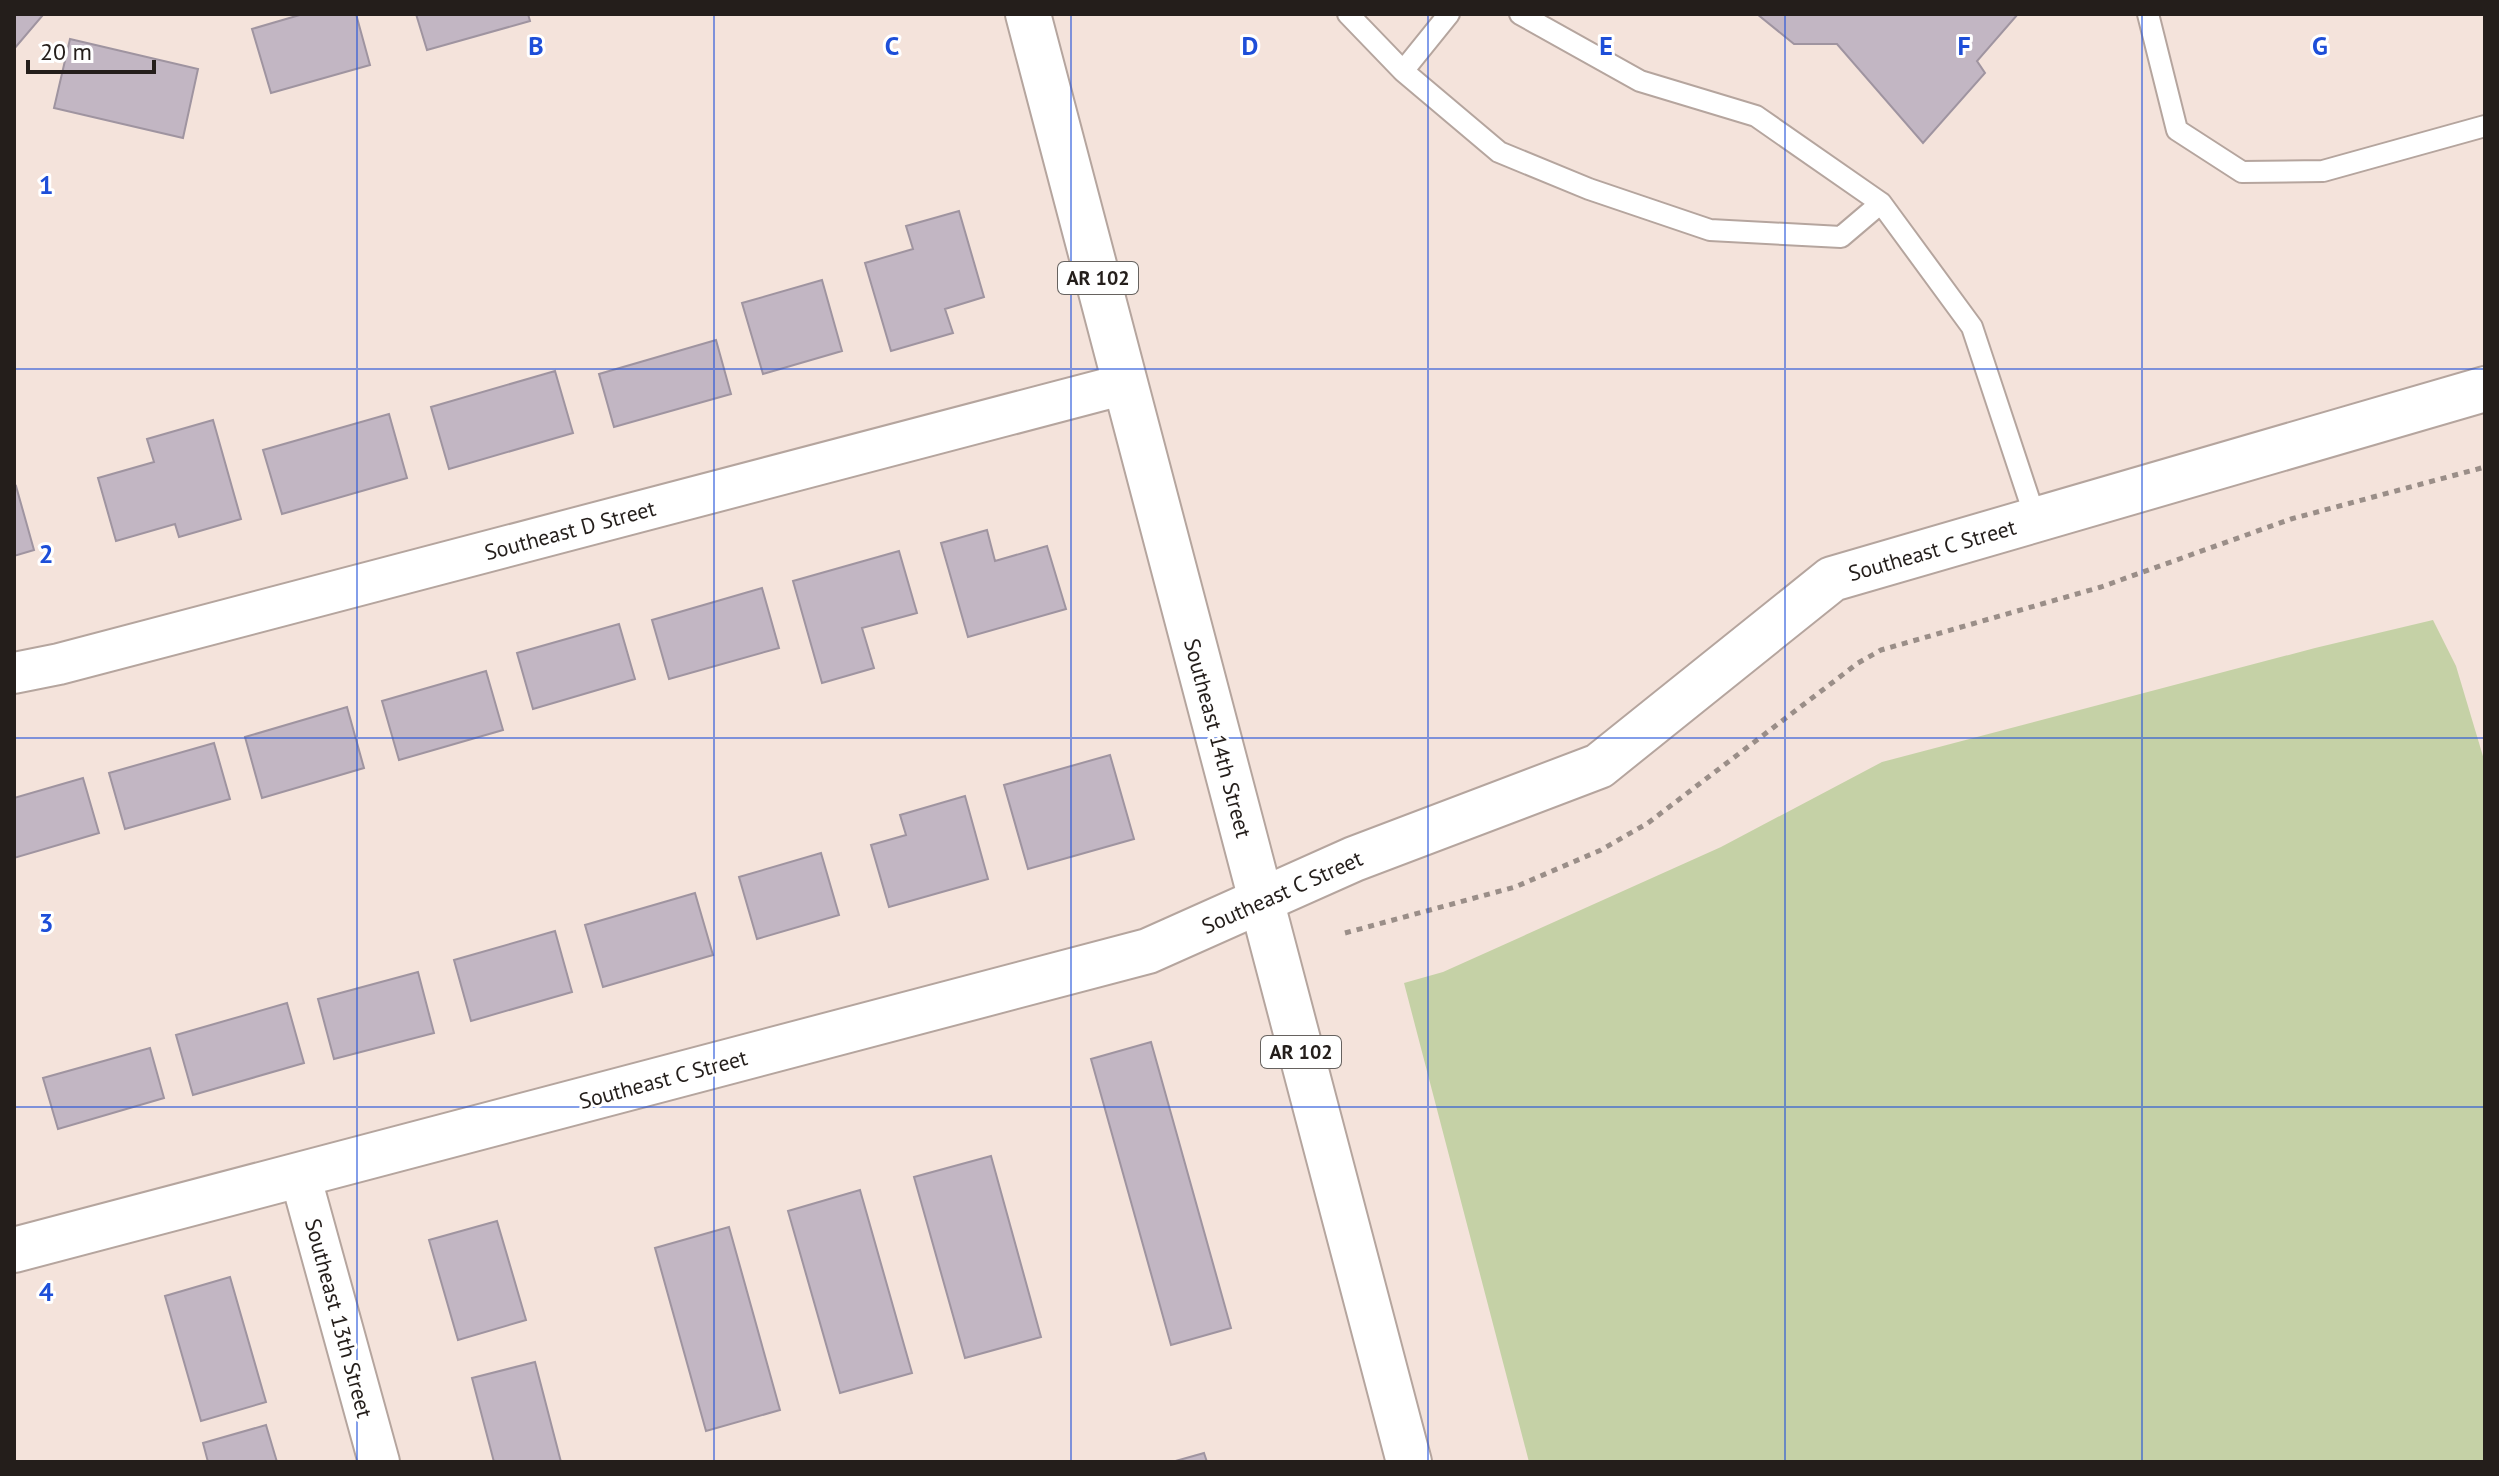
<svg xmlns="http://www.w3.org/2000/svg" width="2499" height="1476" font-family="'PT Sans',sans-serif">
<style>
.green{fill:#c5d1a6}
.building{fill:#c2b6c3;stroke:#9f94a0;stroke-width:2}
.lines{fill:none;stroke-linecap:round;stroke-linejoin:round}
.service-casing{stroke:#b5a59e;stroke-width:24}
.minor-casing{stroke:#b5a59e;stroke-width:44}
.tertiary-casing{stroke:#b5a59e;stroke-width:48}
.primary-casing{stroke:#b5a59e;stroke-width:48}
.path{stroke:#9a8e88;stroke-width:5;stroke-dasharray:6 6;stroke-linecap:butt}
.service{stroke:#fff;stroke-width:20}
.minor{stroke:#fff;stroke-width:40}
.tertiary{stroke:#fff;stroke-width:44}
.primary{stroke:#fff;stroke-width:44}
.grid{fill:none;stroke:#1d4ed8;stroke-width:2;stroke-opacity:0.55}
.labels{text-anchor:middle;stroke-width:6;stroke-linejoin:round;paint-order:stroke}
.shield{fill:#fff;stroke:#66625f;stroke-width:2}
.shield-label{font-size:20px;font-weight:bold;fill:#241e1b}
.street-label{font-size:22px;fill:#241e1b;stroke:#fff}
.grid-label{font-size:26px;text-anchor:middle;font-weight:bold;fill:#1d4ed8;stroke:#fff;stroke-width:6;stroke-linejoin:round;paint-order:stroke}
</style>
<rect width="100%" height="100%" fill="#f4e3db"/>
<!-- green -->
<path class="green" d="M 2433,620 L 2456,666 L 2485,763 L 2485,1462 L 1529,1462 L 1404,983 L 1443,972 L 1721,847 L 1882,762 L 2315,648 Z"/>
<!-- building -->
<path class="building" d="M 14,14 L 43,15 L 14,49 Z
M 303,14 L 356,14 L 370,65 L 271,93 L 252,29 Z
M 416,14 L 528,14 L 530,21 L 427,50 Z
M 1757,14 L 2018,14 L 1977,61 L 1985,73 L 1923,143 L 1837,44 L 1794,44 Z
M 70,39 L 198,69 L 183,138 L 54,108 Z
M 959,211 L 984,297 L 945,309 L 953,333 L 891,351 L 865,263 L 913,249 L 906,226 Z
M 822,280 L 842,351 L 763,374 L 742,303 Z
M 716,340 L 731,394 L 614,427 L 599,374 Z
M 555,371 L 573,433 L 449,469 L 431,407 Z
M 389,414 L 407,478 L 282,514 L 263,450 Z
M 213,420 L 241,519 L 179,537 L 175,524 L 116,541 L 98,478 L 154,462 L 147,439 Z
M 16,486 L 34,550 L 14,556 L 14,487 Z
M 987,530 L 995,561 L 1047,546 L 1066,609 L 968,637 L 941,543 Z
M 899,551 L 917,613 L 862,628 L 874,668 L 822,683 L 793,581 Z
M 762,588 L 779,648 L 669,679 L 652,620 Z
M 619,624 L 635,679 L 533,709 L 517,653 Z
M 486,671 L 503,730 L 399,760 L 382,701 Z
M 347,707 L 364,768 L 262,798 L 245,737 Z
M 214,743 L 230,799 L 125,829 L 109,773 Z
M 1110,755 L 1134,839 L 1028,869 L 1004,785 Z
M 83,778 L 99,833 L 14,858 L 14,798 Z
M 965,796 L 988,879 L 889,907 L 871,845 L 906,835 L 900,815 Z
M 821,853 L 839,915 L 757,939 L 739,877 Z
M 695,893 L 713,955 L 603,987 L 585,925 Z
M 555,931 L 572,992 L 471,1021 L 454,960 Z
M 418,972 L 434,1033 L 334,1059 L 318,999 Z
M 287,1003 L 304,1063 L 193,1095 L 176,1035 Z
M 1151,1042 L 1231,1328 L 1171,1345 L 1091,1059 Z
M 150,1048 L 164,1098 L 58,1129 L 43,1078 Z
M 991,1156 L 1041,1337 L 965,1358 L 914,1177 Z
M 860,1190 L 912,1373 L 840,1393 L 788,1211 Z
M 497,1221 L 526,1320 L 458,1340 L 429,1240 Z
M 729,1227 L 780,1410 L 706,1431 L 655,1248 Z
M 230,1277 L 266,1402 L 201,1421 L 165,1296 Z
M 535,1362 L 561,1462 L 494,1462 L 472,1378 Z
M 266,1425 L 277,1462 L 208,1462 L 203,1443 Z
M 1204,1453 L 1207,1462 L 1172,1462 Z"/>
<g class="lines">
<!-- service casing -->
<g class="service-casing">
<path id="service" d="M 1348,14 L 1403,71 L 1499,152 L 1589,189 L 1710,230 L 1841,237 L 1881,203
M 1520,14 L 1640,81 L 1756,116 L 1881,203 L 1972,327 L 2036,520
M 2148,14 L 2177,130 L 2242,172 L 2323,171 L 2485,126
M 1403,71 L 1449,14"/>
</g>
<!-- minor casing -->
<g class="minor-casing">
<path id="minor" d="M 14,673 L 59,664 L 1125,384
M 300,1175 L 379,1462"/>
</g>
<!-- tertiary casing -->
<g class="tertiary-casing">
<path id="tertiary" d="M 14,1250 L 1148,951 L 1354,859 L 1599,766 L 1832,579 L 2485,389"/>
</g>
<!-- primary casing -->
<g class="primary-casing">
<path id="primary" d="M 1028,14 L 1409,1462"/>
</g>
<!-- path -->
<path class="path" d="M 1345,933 L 1515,887 L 1601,850 L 1648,823 L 1858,663 L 1881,650 L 2101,587 L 2291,519 L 2485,467"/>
<!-- service -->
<use href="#service" class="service"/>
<!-- minor -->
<use href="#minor" class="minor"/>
<!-- tertiary -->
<use href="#tertiary" class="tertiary"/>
<!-- primary -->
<use href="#primary" class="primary"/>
</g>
<!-- grid -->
<path class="grid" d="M 357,14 L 357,1462M 714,14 L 714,1462M 1071,14 L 1071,1462M 1428,14 L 1428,1462M 1785,14 L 1785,1462M 2142,14 L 2142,1462M 14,369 L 2485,369M 14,738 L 2485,738M 14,1107 L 2485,1107"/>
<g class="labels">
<!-- shield labels -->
<g class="shield">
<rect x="1058" y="262" width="80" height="32" rx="6"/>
<rect x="1261" y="1036" width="80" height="32" rx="6"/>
</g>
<g class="shield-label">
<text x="1098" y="285">AR 102</text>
<text x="1301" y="1059">AR 102</text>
</g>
<!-- street labels -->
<g class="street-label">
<text transform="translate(570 530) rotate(-15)" y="8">Southeast D Street</text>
<text transform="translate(1932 550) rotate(-16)" y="8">Southeast C Street</text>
<text transform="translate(1218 738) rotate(75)" y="8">Southeast 14th Street</text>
<text transform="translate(1282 892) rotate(-24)" y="8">Southeast C Street</text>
<text transform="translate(663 1079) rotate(-15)" y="8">Southeast C Street</text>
<text transform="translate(339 1318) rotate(75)" y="8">Southeast 13th Street</text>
</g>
</g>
<g class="grid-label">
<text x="536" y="55">B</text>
<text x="892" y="55">C</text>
<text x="1250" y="55">D</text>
<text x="1606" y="55">E</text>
<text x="1964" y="55">F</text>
<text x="2320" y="55">G</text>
<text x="46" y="194">1</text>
<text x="46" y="563">2</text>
<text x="46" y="932">3</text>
<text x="46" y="1301">4</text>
</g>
<!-- border -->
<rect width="2499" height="1476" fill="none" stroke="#241e1b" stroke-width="32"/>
<!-- scale -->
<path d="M28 60v12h126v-12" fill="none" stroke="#241e1b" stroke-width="4"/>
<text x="40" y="60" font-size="24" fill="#241e1b" stroke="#ffffff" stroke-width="6" paint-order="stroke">20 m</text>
</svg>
